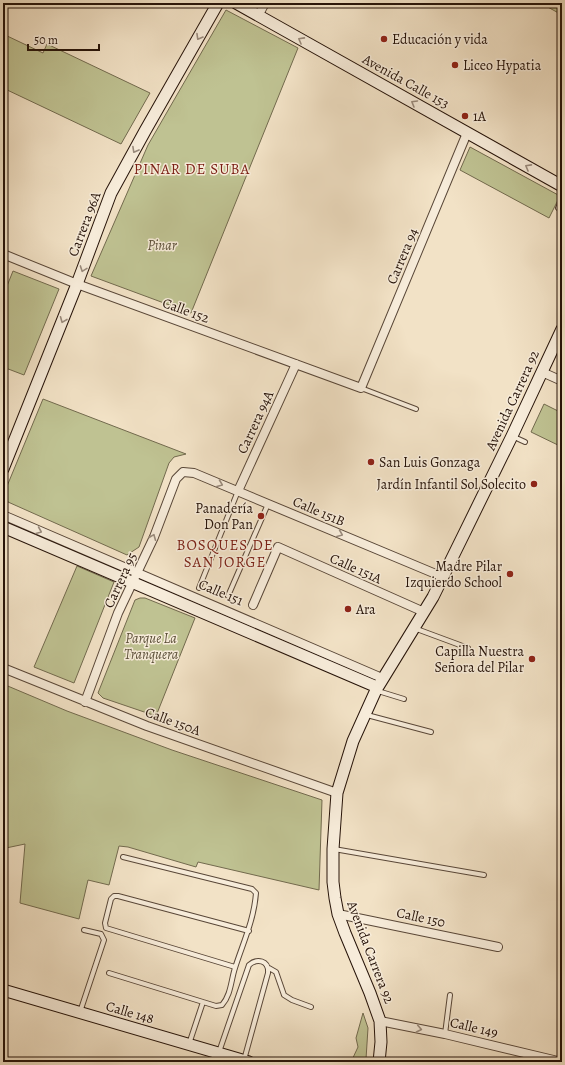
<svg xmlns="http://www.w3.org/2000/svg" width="565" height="1065" font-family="Alegreya,serif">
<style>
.green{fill:#bfc292;stroke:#726a4e}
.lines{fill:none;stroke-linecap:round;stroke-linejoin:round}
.lane-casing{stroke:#594738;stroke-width:6}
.street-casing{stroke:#594738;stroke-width:10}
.secondary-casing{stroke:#261309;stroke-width:13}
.lane{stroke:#f7ecda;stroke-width:4}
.street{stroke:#f7ecda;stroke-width:8}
.secondary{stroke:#f7ecda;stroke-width:11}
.oneway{stroke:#998a7c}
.poi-dot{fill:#8f2418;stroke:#f7ecda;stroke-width:1.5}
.labels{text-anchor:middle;stroke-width:3;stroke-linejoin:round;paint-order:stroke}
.poi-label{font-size:14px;fill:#261309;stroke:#f7ecda;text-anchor:start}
.street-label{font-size:14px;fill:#261309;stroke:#f7ecda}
.park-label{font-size:14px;font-style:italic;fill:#5c5039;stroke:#f7ecda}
.neighbourhood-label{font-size:15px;letter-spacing:1px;fill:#7a1f14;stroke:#f7ecda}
</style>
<rect width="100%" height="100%" fill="#f2e2c6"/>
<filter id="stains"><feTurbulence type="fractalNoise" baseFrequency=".005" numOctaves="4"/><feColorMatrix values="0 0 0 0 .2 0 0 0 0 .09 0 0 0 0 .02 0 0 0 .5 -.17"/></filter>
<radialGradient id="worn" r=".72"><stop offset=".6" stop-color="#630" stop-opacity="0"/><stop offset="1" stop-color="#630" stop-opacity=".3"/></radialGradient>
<!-- green -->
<path class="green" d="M 547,3 L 562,3 L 562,15 L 546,6 Z
M 226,10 L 298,48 L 191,313 L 91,276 L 148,145 Z
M 3,34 L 43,53 L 47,44 L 150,93 L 121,144 L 3,88 Z
M 470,147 L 560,196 L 549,218 L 460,170 Z
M 13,271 L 59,289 L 24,375 L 3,367 L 3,296 Z
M 43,399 L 186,454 L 174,457 L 169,463 L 139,547 L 127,555 L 8,502 L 6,498 L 5,491 Z
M 544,404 L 562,413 L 562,447 L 531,432 Z
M 77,566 L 114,582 L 74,683 L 34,667 Z
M 140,598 L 145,598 L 195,618 L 156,716 L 103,698 L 98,693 L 135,600 Z
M 3,684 L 67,711 L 172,750 L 322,800 L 319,890 L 198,862 L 196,867 L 128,847 L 119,846 L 109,885 L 88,880 L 79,919 L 20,903 L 25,844 L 6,848 L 3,848 Z
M 363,1013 L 368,1028 L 366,1059 L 364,1062 L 351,1062 L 358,1047 L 356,1038 Z"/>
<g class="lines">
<!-- lane casing -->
<g class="lane-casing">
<path id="lane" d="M 562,199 L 558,208 L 562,210
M 361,388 L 416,409
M 512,436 L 525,442
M 199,588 L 238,491
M 228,596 L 268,504
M 414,628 L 468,648
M 378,691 L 404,699
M 367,715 L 431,732
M 334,849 L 484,875
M 235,967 L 106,928 L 105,923 L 111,899 L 114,896 L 118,896 L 249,931
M 269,968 L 276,972 L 284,995 L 292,1000 L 311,1007
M 109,973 L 216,1006 L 222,1005 C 231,995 231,980 235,968 C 243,943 254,920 256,893 L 252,889 L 123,857
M 80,1012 L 104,940 L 101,934 L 84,930
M 562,1026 L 562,1029
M 445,1034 L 450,995
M 189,1044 L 203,1002
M 219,1052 L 249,965 C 257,958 269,960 268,973 L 244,1060"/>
</g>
<!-- street casing -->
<g class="street-casing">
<path id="street" d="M 541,3 L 542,3
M 258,16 L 265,3
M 3,254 L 77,284 L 361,388 L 467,133
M 542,372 L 562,381
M 238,491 L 296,364
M 3,515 L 382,678
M 253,605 L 278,547 L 424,612
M 3,668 L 147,726 L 337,793
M 85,702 L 118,613 L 154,537 L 176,479 L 183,472 L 194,473 L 443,577
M 338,914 L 498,947
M 380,1021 L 445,1034 L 562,1062"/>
</g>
<!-- secondary casing -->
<g class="secondary-casing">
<path id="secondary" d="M 236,3 L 562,186
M 3,469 L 77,284 L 111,193 L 145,131 L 218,3
M 3,527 L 377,687
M 3,990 L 249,1062
M 379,1062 L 381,1042 L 380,1021 L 370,993 L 345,933 L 338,914 L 335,898 L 333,882 L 333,849 L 337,793 L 353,741 L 376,690 L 433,597 L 512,436 L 562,329"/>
</g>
<!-- lane -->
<use href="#lane" class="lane"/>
<!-- street -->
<use href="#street" class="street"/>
<!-- secondary -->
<use href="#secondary" class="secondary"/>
</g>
<!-- one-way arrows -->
<defs><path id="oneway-chevron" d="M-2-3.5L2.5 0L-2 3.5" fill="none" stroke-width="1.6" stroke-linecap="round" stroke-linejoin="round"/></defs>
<g class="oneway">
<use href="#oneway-chevron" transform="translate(199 37) rotate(120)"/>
<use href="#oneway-chevron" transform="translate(301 40) rotate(-151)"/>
<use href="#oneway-chevron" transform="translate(414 103) rotate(-150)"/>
<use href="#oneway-chevron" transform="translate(135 150) rotate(119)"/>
<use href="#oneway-chevron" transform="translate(528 167) rotate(-151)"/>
<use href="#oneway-chevron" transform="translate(83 269) rotate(110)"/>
<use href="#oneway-chevron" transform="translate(63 320) rotate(112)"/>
<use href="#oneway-chevron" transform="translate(220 484) rotate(22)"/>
<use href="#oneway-chevron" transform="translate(39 531) rotate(23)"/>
<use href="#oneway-chevron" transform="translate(340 534) rotate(23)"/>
<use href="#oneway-chevron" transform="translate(153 537) rotate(-68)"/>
<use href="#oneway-chevron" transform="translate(419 1029) rotate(11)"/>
</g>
<!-- markers -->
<g class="poi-dot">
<circle cx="384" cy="39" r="4"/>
<circle cx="455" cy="65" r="4"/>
<circle cx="465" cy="116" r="4"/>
<circle cx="371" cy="462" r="4"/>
<circle cx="534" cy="484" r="4"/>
<circle cx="261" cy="516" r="4"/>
<circle cx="510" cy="574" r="4"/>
<circle cx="348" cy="609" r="4"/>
<circle cx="532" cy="659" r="4"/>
</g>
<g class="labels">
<!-- poi labels -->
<g class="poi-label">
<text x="392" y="44">Educación y vida</text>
<text x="463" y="70">Liceo Hypatia</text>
<text x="473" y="121">1A</text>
<text x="379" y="467">San Luis Gonzaga</text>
<text x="526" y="489" text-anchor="end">Jardín Infantil Sol Solecito</text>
<text x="253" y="513" text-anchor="end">Panadería<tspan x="253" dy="16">Don Pan</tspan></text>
<text x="502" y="571" text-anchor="end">Madre Pilar<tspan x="502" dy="16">Izquierdo School</tspan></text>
<text x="356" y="614">Ara</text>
<text x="524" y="656" text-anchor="end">Capilla Nuestra<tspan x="524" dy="16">Señora del Pilar</tspan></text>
</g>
<!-- street labels -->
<g class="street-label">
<text transform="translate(406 81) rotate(29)" y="5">Avenida Calle 153</text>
<text transform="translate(84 224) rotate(-69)" y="5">Carrera 96A</text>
<text transform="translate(402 256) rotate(-67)" y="5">Carrera 94</text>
<text transform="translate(186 310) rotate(20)" y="5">Calle 152</text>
<text transform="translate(512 400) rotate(-65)" y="5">Avenida Carrera 92</text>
<text transform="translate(255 422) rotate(-65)" y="5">Carrera 94A</text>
<text transform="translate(319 511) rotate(23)" y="5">Calle 151B</text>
<text transform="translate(356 568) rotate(24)" y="5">Calle 151A</text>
<text transform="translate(120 580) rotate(-65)" y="5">Carrera 95</text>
<text transform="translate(221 592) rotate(23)" y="5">Calle 151</text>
<text transform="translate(173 721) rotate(20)" y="5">Calle 150A</text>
<text transform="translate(421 917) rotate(12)" y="5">Calle 150</text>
<text transform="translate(371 952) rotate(69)" y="5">Avenida Carrera 92</text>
<text transform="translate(130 1012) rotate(16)" y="5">Calle 148</text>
<text transform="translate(474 1027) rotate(13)" y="5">Calle 149</text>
</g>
<!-- park labels -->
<g class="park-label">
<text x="162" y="250">Pinar</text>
<text x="151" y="643">Parque La<tspan x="151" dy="16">Tranquera</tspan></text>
</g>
<!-- neighbourhood labels -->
<g class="neighbourhood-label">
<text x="192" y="174">PINAR DE SUBA</text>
<text x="225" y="550">BOSQUES DE<tspan x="225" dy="17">SAN JORGE</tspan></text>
</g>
</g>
<!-- margin -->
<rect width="565" height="1065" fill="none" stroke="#f2e2c6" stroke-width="16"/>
<rect x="4" y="4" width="557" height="1057" fill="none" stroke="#261309" stroke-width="2"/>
<rect x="8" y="8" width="549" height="1049" fill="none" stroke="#261309"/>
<!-- scale -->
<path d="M28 44v6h71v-6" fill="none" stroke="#261309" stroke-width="2"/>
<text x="34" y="44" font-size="12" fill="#261309" stroke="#f7ecda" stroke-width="3" paint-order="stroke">50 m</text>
<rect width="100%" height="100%" filter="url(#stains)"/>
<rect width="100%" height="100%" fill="url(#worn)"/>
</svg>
